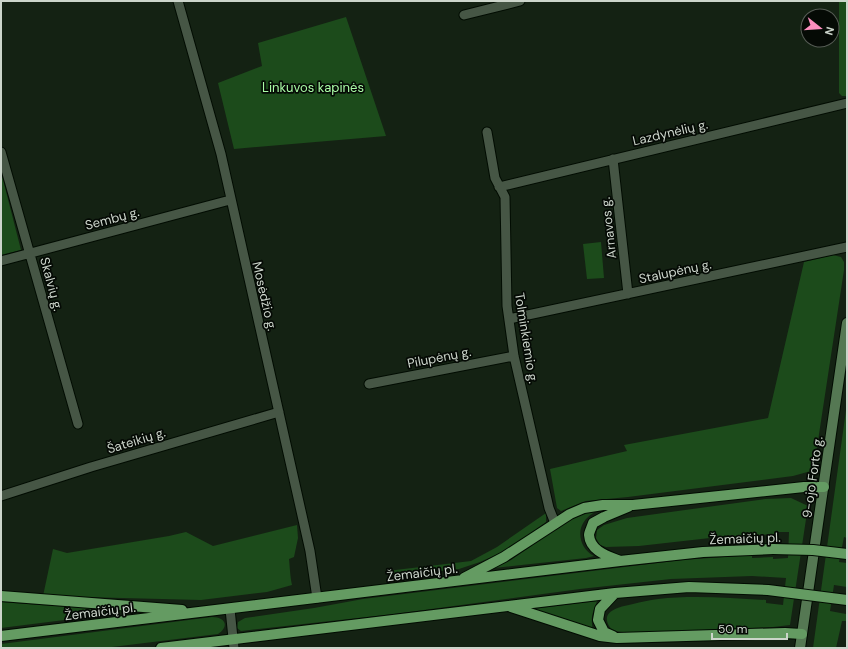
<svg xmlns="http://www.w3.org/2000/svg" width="848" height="649" font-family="'DM Sans',sans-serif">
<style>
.green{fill:#1c4b1b}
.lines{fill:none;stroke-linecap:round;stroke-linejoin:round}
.street-casing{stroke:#020c02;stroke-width:11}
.secondary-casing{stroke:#020c02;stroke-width:12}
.primary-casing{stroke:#020c02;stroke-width:12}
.street{stroke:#465645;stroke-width:9}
.secondary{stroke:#557853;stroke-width:10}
.primary{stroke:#649b62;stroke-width:10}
.primary-bridge-casing{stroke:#020c02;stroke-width:12;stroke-linecap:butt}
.primary-bridge{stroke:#649b62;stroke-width:10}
.labels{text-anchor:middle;stroke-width:3.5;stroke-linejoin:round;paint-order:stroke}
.park-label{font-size:13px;fill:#aafca6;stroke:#050a05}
.street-label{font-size:13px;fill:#ccd5cb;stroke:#050a05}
</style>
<rect width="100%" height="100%" fill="#142213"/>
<!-- green -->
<path class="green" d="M 839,1 L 847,1 L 847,96 L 842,96 L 839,93 Z
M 346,17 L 386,136 L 234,149 L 218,83 L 262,66 L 258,43 Z
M 1,172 L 21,250 L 1,255 Z
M 601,242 L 604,278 L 587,279 L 583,244 Z
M 833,255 L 841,257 L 844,262 L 844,270 L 814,467 L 811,471 L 793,476 L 628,497 L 586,501 L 561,511 L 557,508 L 550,469 L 627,451 L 624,445 L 768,418 L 804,262 Z
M 847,403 L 847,538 L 844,537 L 839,562 L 847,563 L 847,587 L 834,585 L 830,611 L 846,614 L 847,612 L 847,621 L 842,621 L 836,648 L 813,648 Z
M 791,498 L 808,506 L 790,625 L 773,627 L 632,633 L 613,631 C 596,612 618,607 633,604 C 641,602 649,600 658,599 C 693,595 730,598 766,600 L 766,603 L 783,605 L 786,578 L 752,576 L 671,579 L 580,589 L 394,614 L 241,631 L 237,628 L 238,622 L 245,618 L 314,608 L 363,599 L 682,560 L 752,555 L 752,558 L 773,557 L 773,559 L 788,558 L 789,532 L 776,532 L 775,534 L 710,538 L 639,546 L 606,547 L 600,545 L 596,538 L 597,530 L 604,525 L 627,518 L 765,499 Z
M 592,510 L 598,510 C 594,512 590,515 587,518 C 575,530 580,549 594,556 L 586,558 L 494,568 L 511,560 L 567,521 Z
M 546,513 L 546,522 L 507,550 L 480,562 L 459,569 L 415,574 L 387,573 L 387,571 L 471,561 L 497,547 Z
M 297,525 L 298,538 L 294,557 L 289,559 C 290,569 290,575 292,585 L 267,592 L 201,600 L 43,596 L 53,549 L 67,553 L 169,536 L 186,532 L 213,546 Z
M 597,601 C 593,613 590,616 593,630 L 532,609 Z
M 1,602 L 41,605 L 120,609 L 121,611 L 120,613 L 1,628 Z
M 212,617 C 225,617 230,626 218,634 L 104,648 L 1,648 L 1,644 Z"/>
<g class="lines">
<!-- street casing -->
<g class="street-casing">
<path id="street" d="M 178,1 L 221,154 L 310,551 L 317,598
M 464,15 L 520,1
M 487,132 L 495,178 L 505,197 L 507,306 L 514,356 L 549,508 L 555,523
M 1,152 L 78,424
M 613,159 L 628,294
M 499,187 L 847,103
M 1,261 L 230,200
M 509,319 L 847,247
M 369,384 L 514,356
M 1,496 L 91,467 L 279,412
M 230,609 L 234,648"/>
</g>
<!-- secondary casing -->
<g class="secondary-casing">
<path id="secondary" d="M 800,648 L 847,323"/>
</g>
<!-- primary casing -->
<g class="primary-casing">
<path id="primary" d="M 620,561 C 608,556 590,551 589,535 C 589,532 592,527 593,523 L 604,517 L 628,507
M 464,578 L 504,557 L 570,514 L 584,508 L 603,505 L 633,505 L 804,487 L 824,487
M 1,596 L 182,610
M 511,607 L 600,636 L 617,638 L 785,633 L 802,634
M 1,636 L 620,561 L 703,552 L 773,549
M 613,636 L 604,632 L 598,620 L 600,609 L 615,593
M 161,648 L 615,593 L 689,587 L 768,590"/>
</g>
<!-- street -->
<use href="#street" class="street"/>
<!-- secondary -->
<use href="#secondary" class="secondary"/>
<!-- primary -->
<use href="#primary" class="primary"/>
<!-- primary-bridge casing -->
<g class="primary-bridge-casing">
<path id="primary-bridge" d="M 773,549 L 813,550 L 847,554
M 768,590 L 847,600"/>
</g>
<!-- primary-bridge -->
<use href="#primary-bridge" class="primary-bridge"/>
</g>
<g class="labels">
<!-- park labels -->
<g class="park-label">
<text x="313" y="92">Linkuvos kapinės</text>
</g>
<!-- street labels -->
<g class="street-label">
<text transform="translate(670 132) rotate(-13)" y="5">Lazdynėlių g.</text>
<text transform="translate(112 218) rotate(-15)" y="5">Sembų g.</text>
<text transform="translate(608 228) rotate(-96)" y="5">Arnavos g.</text>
<text transform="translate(675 271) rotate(-12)" y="5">Stalupėnų g.</text>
<text transform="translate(52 284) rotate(75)" y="5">Skalvių g.</text>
<text transform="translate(265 296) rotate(77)" y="5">Mosėdžio g.</text>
<text transform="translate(527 338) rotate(81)" y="5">Tolminkiemio g.</text>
<text transform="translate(439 357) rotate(-11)" y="5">Pilupėnų g.</text>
<text transform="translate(136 440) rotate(-17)" y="5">Šateikių g.</text>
<text transform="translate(812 477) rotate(-82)" y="5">9-ojo Forto g.</text>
<text transform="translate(745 538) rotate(-2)" y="5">Žemaičių pl.</text>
<text transform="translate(422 572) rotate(-7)" y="5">Žemaičių pl.</text>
<text transform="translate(100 611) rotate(-7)" y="5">Žemaičių pl.</text>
</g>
</g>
<!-- border -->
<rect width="848" height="649" fill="none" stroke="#ccd5cb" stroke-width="4"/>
<!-- north arrow -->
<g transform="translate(820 28) rotate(107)"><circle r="19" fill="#050a05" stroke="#555b54"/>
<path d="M0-3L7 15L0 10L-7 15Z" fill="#fd8ebf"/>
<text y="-6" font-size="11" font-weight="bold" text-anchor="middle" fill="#ccd5cb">N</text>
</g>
<!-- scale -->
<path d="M712 633v6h75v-6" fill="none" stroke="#ccd5cb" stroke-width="2"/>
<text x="718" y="633" font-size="12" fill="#ccd5cb" stroke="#050a05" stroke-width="3" paint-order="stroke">50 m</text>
</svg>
